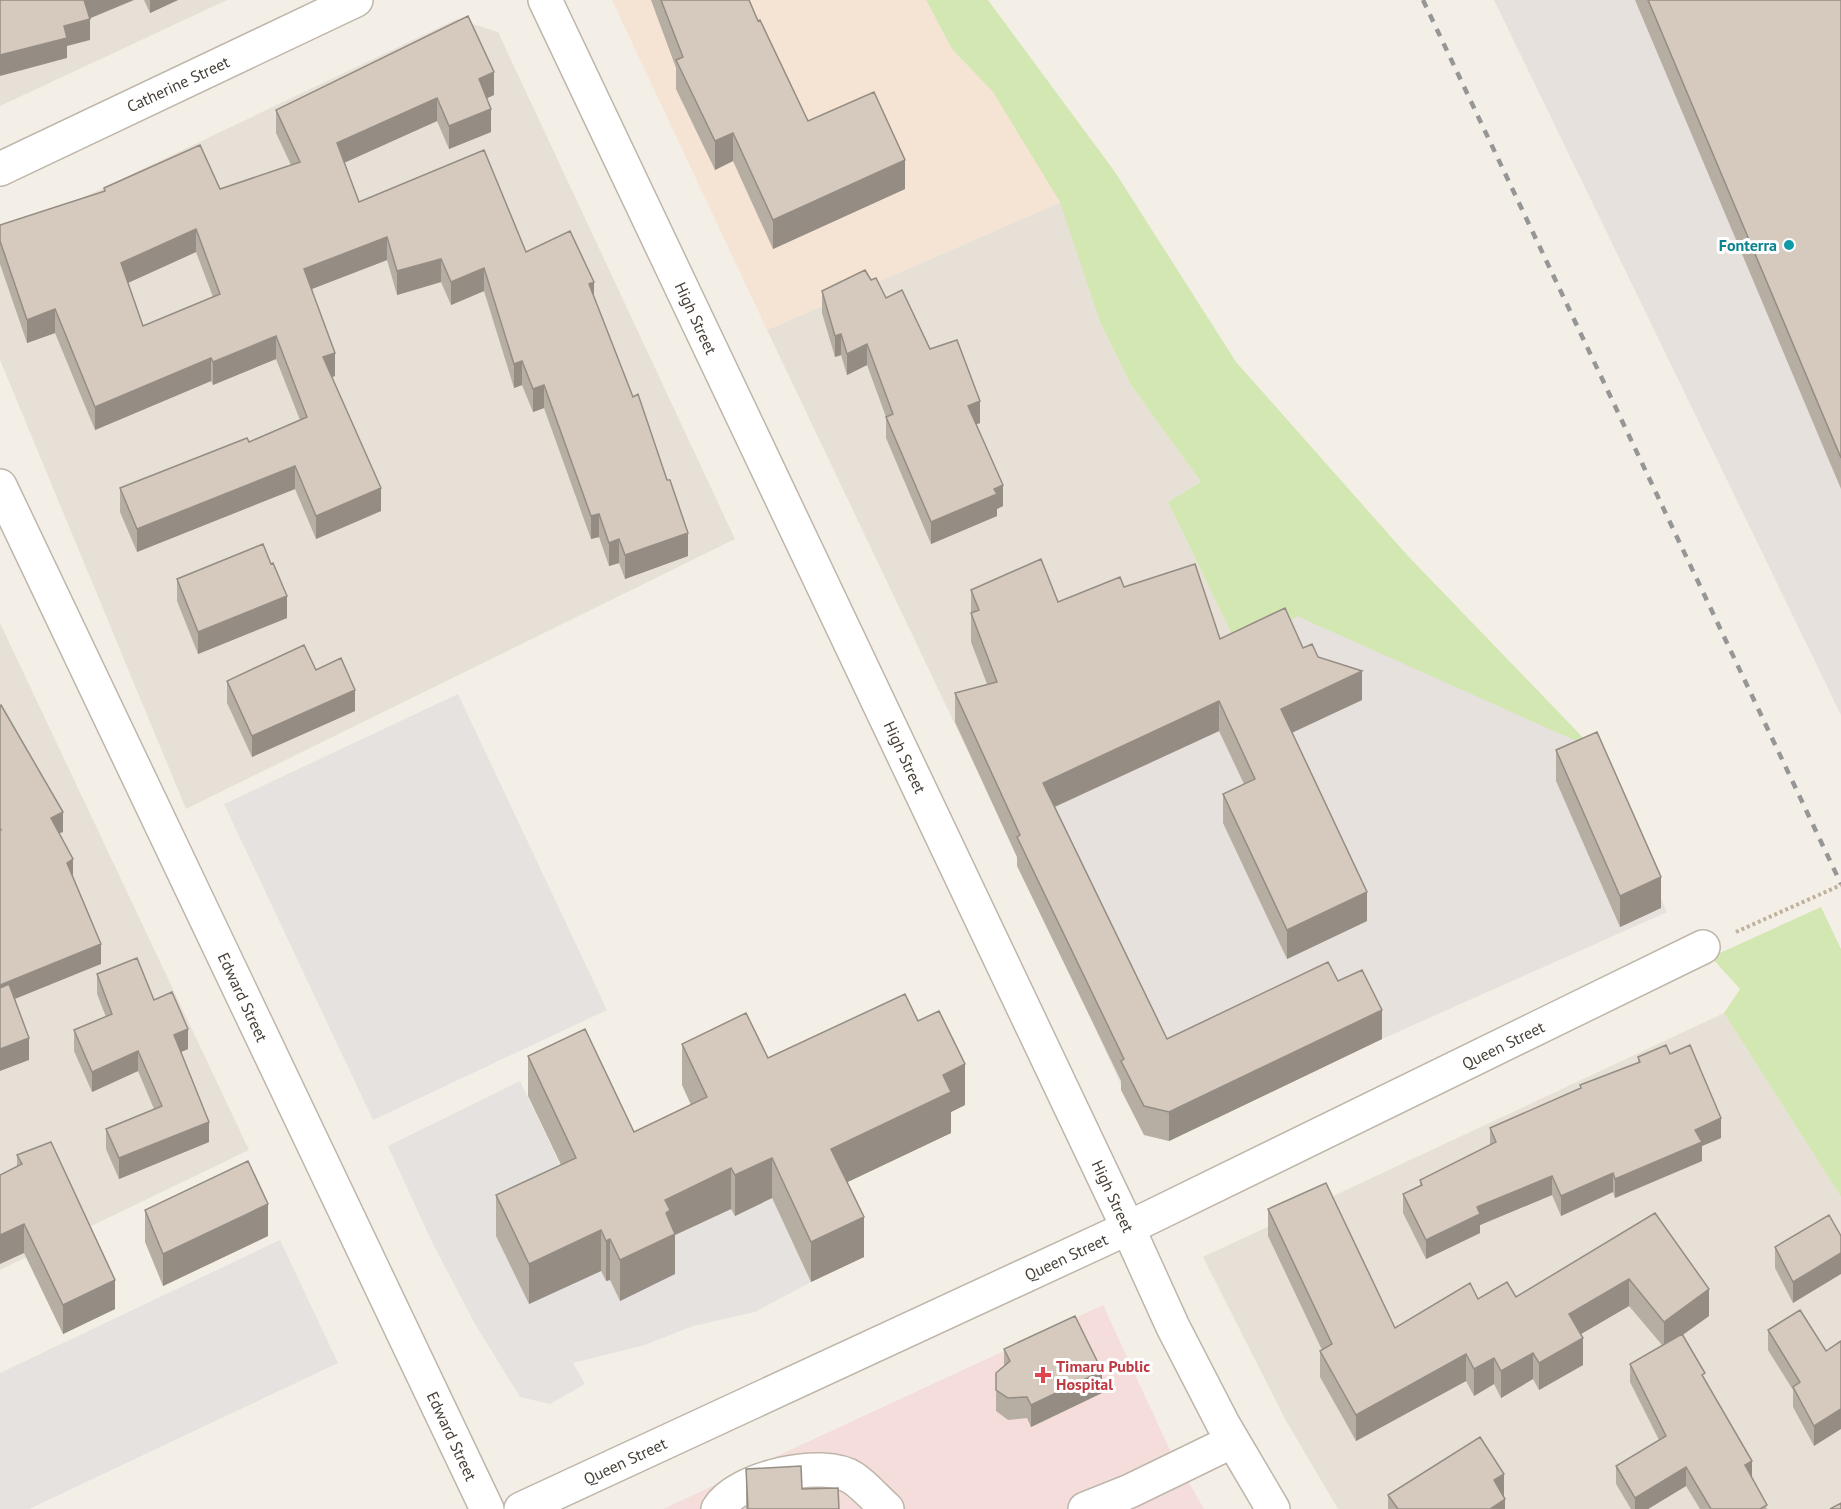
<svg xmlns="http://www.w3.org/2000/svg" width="1841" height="1509" font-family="'PT Sans',sans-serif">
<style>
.residential{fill:#e7e0d6}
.commercial{fill:#f5e4d3}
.industrial{fill:#e6e1dc}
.medical{fill:#f4dddb}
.green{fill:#d2e7b1}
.parking{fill:#e5e2df}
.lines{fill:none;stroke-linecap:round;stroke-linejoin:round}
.minor-casing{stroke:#bfb6aa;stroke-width:36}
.path{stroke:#c0b19c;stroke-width:4;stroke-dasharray:3 3;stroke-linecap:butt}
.minor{stroke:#fff;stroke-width:33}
.rail{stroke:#969696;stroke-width:4.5;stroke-dasharray:8 8;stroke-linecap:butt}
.wall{fill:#b7aea3;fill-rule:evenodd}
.shaded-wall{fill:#958d84}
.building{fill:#d5cabd;stroke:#958d84;stroke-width:1.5;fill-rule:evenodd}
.culture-dot{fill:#0f9aa8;stroke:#fff;stroke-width:2}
.health-dot{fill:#e0444e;stroke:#fff;stroke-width:2}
.labels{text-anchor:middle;stroke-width:6;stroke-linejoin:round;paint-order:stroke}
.street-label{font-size:16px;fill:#463f36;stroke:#fff}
.culture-label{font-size:16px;font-weight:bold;fill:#0d838f;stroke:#fff;text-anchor:end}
.health-label{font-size:16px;font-weight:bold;fill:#be3a42;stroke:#fff;text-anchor:start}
</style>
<rect width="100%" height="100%" fill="#f3efe7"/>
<!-- residential -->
<path class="residential" d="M 0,0 L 227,0 L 0,106 Z
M 457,19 L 498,32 L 735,539 L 186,809 L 0,360 L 0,237 Z
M 1061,202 L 1100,322 L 1131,385 L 1201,482 L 1168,502 L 1243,657 L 981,779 L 767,330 Z
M 0,623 L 249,1150 L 0,1270 Z
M 1724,1013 L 1841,1197 L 1841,1509 L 1338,1509 L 1285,1419 L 1203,1257 Z"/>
<!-- commercial -->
<path class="commercial" d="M 612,0 L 926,0 L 952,49 L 993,92 L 1061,202 L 767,330 Z"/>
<!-- industrial -->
<path class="industrial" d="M 1494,0 L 1841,0 L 1841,715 Z
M 1297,615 L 1594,749 L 1667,912 L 1382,1039 L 1169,1141 L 1144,1135 L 981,779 L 1243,657 Z"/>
<!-- medical -->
<path class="medical" d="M 1103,1305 L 1168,1446 L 1204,1509 L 663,1509 Z"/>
<!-- green -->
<path class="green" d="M 926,0 L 988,0 L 1115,172 L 1236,362 L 1408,556 L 1594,749 L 1297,616 L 1243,657 L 1168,502 L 1201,482 L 1131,385 L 1100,322 L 1060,202 L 993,92 L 952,49 Z
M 1821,907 L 1841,949 L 1841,1197 L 1724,1013 L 1740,989 L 1711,957 Z"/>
<!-- parking -->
<path class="parking" d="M 458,694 L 607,1010 L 373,1120 L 224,804 Z
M 520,1081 L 576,1198 L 529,1304 L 601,1271 L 606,1281 L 610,1280 L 620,1301 L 675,1274 L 665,1240 L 731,1209 L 735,1216 L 772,1198 L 811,1282 L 755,1312 L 693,1326 L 645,1345 L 573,1363 L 585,1384 L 550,1404 L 520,1397 L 475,1324 L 431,1240 L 388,1146 Z
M 280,1240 L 338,1363 L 29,1509 L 0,1509 L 0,1373 Z"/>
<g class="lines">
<!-- minor casing -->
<g class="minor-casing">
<path id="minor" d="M 545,0 L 1128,1228 L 1173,1327 L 1223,1424 L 1273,1509
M 0,169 L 356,0
M 0,486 L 487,1509
M 521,1509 L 1128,1228 L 1703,947
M 718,1509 C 736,1478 823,1458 853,1478 C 865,1486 876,1499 887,1509
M 1085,1509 L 1130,1491 L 1233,1441"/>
</g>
<!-- path -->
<path class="path" d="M 1736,932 L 1841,885"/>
<!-- minor -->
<use href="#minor" class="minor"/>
<!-- rail -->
<path class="rail" d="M 1423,0 L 1841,884"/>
</g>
<!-- wall -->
<path class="wall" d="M 144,0 L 178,0 L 150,13 Z
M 651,0 L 749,0 L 758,21 L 808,121 L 905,189 L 773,249 L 733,161 L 715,170 L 676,89 L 676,68 Z
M 1635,0 L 1841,0 L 1841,489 Z
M 468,16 L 494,95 L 486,98 L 491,132 L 449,149 L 437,121 L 344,163 L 359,202 L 526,252 L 594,296 L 688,556 L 625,579 L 619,563 L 609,566 L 599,537 L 591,539 L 544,408 L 533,412 L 522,385 L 514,388 L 484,291 L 451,305 L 441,282 L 397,295 L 387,260 L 312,289 L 335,376 L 332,377 L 381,511 L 316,539 L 295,489 L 137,552 L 120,512 L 120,488 L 249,442 L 300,420 L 276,359 L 213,385 L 211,381 L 95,430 L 55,333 L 27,343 L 0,264 L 0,225 L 104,191 L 104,188 L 220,189 L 291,165 L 276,133 L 276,110 ZM 196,252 L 213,297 L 143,326 L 128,283 Z
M 871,280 L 930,349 L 980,423 L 976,424 L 1003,506 L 997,509 L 997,516 L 931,544 L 886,438 L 886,417 L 867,365 L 847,375 L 841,355 L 835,357 L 822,313 L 822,291 Z
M 177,579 L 287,618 L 198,654 L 177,601 Z
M 1124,587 L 1220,639 L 1303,648 L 1318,657 L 1362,700 L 1292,732 L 1367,921 L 1287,959 L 1223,823 L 1223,794 L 1244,784 L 1219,731 L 1055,807 L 1167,1039 L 1338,981 L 1382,1039 L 1169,1141 L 1144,1135 L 1121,1090 L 1121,1081 L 1017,866 L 1017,857 L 955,722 L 955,693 L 987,684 L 971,642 L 971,590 L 1058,602 Z
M 316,670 L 355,711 L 252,757 L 227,703 L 227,681 Z
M 1556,750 L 1661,908 L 1620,927 L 1556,781 Z
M 97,974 L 154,1000 L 188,1049 L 181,1052 L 209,1142 L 119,1179 L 106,1149 L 106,1129 L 154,1109 L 138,1071 L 92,1092 L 74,1051 L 74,1030 L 106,1017 L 97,994 Z
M 918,1021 L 965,1105 L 951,1112 L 951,1133 L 847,1182 L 864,1257 L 811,1282 L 772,1198 L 735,1216 L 731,1209 L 675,1235 L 675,1274 L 620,1301 L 610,1280 L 606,1281 L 601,1271 L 529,1304 L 496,1236 L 496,1195 L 561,1165 L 528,1096 L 528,1056 L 634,1132 L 691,1105 L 682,1085 L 682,1044 L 768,1058 Z
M 1670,1054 L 1721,1138 L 1702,1146 L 1702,1161 L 1615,1198 L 1613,1192 L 1561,1216 L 1552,1195 L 1480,1225 L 1480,1233 L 1426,1259 L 1403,1213 L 1403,1194 L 1420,1186 L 1420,1180 L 1490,1145 L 1490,1128 L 1580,1089 L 1580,1085 L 1638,1063 L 1638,1057 Z
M 17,1155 L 115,1309 L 63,1334 L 24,1253 L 17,1166 Z
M 1268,1209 L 1395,1328 L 1478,1299 L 1516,1297 L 1655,1213 L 1709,1316 L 1683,1335 L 1767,1509 L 1700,1509 L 1686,1486 L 1648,1509 L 1631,1509 L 1616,1484 L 1616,1466 L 1659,1440 L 1630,1382 L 1630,1364 L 1662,1345 L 1629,1306 L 1581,1334 L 1583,1365 L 1539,1390 L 1533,1379 L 1501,1398 L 1494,1384 L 1474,1396 L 1466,1381 L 1356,1441 L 1320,1377 L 1320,1351 L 1322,1350 L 1268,1236 Z
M 145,1210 L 268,1236 L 163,1286 L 145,1242 Z
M 1829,1215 L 1793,1303 L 1775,1268 L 1775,1247 Z
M 1768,1330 L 1826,1351 L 1814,1446 L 1793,1407 L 1793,1390 L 1768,1350 Z
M 1004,1349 L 1102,1393 L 1031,1427 L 1027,1418 L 1008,1420 L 996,1411 L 996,1373 L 1004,1366 Z
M 746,1469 L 802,1489 L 839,1509 L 746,1509 Z
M 1388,1495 L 1504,1496 L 1505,1509 L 1388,1509 Z"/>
<!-- shaded-wall -->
<path class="shaded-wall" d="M 86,0 L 134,0 L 86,20 L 90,19 L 90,40 L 67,46 L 67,58 L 0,76 L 0,55 Z
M 150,0 L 178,0 L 150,13 Z
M 494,72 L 494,95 L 479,102 L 479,79 Z
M 437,98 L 437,121 L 337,166 L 337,143 Z
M 491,109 L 491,132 L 449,149 L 449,126 Z
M 733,133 L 733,161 L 715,170 L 715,141 Z
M 905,160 L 905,189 L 773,249 L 773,220 Z
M 196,229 L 196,252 L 121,286 L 121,263 Z
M 387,237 L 387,260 L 304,292 L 304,269 Z
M 441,259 L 441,282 L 397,295 L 397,271 Z
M 484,268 L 484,291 L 451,305 L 451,282 Z
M 594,282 L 594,305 L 589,284 Z
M 55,309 L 55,333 L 27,343 L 27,320 Z
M 841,334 L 841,355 L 835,357 L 835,336 Z
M 276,336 L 276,359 L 213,385 L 213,362 Z
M 867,344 L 867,365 L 847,375 L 847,354 Z
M 335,353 L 335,376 L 323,380 L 323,357 Z
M 211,358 L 211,381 L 95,430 L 95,407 Z
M 522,361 L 522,385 L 514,388 L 514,364 Z
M 544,385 L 544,408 L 533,412 L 533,389 Z
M 980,401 L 980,423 L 968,427 L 968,406 Z
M 295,466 L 295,489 L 137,552 L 137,529 Z
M 1003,485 L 1003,506 L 997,509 L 997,516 L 931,544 L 931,522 Z
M 381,488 L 381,511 L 316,539 L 316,516 Z
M 599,514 L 599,537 L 591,539 L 591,516 Z
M 688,533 L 688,556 L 625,579 L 625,555 Z
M 619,539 L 619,563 L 609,566 L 609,543 Z
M 287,596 L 287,618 L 198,654 L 198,632 Z
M 1362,671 L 1362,700 L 1281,738 L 1281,709 Z
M 355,690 L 355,711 L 252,757 L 252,736 Z
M 1219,701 L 1219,731 L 1043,812 L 1043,783 Z
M 63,812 L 63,832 L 51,837 L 51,818 Z
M 73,859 L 73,879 L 67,863 Z
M 1661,877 L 1661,908 L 1620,927 L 1620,896 Z
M 1367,892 L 1367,921 L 1287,959 L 1287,930 Z
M 101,944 L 101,964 L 0,1005 L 0,985 Z
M 1382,1010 L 1382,1039 L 1169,1141 L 1169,1112 Z
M 188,1029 L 188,1049 L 174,1055 L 174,1035 Z
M 29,1038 L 29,1060 L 0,1071 L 0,1049 Z
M 138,1051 L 138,1071 L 92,1092 L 92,1072 Z
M 965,1064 L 965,1105 L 951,1112 L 951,1133 L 831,1190 L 831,1149 L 943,1075 Z
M 1721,1118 L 1721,1138 L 1702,1146 L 1702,1161 L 1615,1198 L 1615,1179 L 1695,1130 Z
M 209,1122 L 209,1142 L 119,1179 L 119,1158 Z
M 772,1158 L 772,1198 L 735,1216 L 735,1175 Z
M 731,1168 L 731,1209 L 675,1235 L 675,1274 L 620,1301 L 620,1260 L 665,1200 Z
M 1613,1173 L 1613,1192 L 1561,1216 L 1561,1196 Z
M 1552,1176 L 1552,1195 L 1480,1225 L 1480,1233 L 1426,1259 L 1426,1240 L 1477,1207 Z
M 268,1204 L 268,1236 L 163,1286 L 163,1254 Z
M 864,1217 L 864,1257 L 811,1282 L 811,1242 Z
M 24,1224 L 24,1253 L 0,1264 L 0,1235 Z
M 601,1230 L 601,1271 L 529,1304 L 529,1264 Z
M 610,1239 L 610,1280 L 606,1281 L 606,1241 Z
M 1841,1253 L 1841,1274 L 1793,1303 L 1793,1282 Z
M 1629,1279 L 1629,1306 L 1569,1341 L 1569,1314 Z
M 115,1280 L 115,1309 L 63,1334 L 63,1305 Z
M 1709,1289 L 1709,1316 L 1664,1348 L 1664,1322 Z
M 1583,1338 L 1583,1365 L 1539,1390 L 1539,1363 Z
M 1533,1353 L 1533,1379 L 1501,1398 L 1501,1371 Z
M 1466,1354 L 1466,1381 L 1356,1441 L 1356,1415 Z
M 1494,1358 L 1494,1384 L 1474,1396 L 1474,1369 Z
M 1102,1371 L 1102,1393 L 1031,1427 L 1031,1405 Z
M 1841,1409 L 1841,1429 L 1814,1446 L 1814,1426 Z
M 1752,1461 L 1752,1479 L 1745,1465 Z
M 1686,1467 L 1686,1486 L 1648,1509 L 1635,1509 L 1635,1498 Z
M 1504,1474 L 1504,1500 L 1505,1499 L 1505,1509 L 1490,1509 L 1494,1480 Z"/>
<!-- building -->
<path class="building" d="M 0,0 L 86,0 L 84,0 L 90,19 L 64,26 L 67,38 L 0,55 Z
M 661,0 L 749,0 L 758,21 L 760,20 L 808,121 L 874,92 L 905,160 L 773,220 L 733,133 L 715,141 L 676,60 L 683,57 Z
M 1648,0 L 1841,0 L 1841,458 Z
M 468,16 L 494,72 L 479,79 L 491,109 L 449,126 L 437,98 L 337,143 L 359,202 L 484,150 L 526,252 L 570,231 L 594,282 L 589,284 L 633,397 L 638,394 L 667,480 L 670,480 L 688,533 L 625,555 L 619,539 L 609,543 L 599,514 L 591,516 L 544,385 L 533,389 L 522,361 L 514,364 L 484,268 L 451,282 L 441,259 L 397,271 L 387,237 L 304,269 L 335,353 L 323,357 L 381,488 L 316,516 L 295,466 L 137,529 L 120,488 L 247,438 L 249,442 L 307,417 L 276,336 L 213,362 L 211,358 L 95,407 L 55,309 L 27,320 L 0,241 L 0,225 L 105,191 L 104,188 L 200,145 L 220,189 L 300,162 L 276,110 ZM 196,229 L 220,294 L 143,326 L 121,263 Z
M 865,270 L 871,280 L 876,278 L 886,298 L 902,290 L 930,349 L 957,340 L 980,401 L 968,406 L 1003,485 L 994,489 L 997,494 L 931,522 L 886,417 L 893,414 L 867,344 L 847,354 L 841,334 L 835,336 L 822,291 Z
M 263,544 L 271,564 L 273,563 L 287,596 L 198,632 L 177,579 Z
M 1041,559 L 1058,602 L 1120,577 L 1124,587 L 1195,564 L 1220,639 L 1285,608 L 1303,648 L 1312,644 L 1318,657 L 1362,671 L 1281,709 L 1367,892 L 1287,930 L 1223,794 L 1255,779 L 1219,701 L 1043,783 L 1167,1039 L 1328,962 L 1338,981 L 1362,970 L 1382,1010 L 1169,1112 L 1144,1106 L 1121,1061 L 1124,1059 L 1017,837 L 1020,835 L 955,693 L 997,682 L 971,613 L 979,610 L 971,590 Z
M 304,645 L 316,670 L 341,658 L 355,690 L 252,736 L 227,681 Z
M 1,705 L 63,812 L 51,818 L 73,859 L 67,863 L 101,944 L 0,985 L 0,830 L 1,830 L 0,828 L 0,706 Z
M 1597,732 L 1661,877 L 1620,896 L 1556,750 Z
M 137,958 L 154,1000 L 172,992 L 188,1029 L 174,1035 L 209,1122 L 119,1158 L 106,1129 L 162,1106 L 138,1051 L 92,1072 L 74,1030 L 112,1014 L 97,974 Z
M 9,984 L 29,1038 L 0,1049 L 0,988 Z
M 905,994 L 918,1021 L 939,1011 L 965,1064 L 943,1075 L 951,1092 L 831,1149 L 864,1217 L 811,1242 L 772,1158 L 735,1175 L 731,1168 L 665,1200 L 670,1210 L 666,1213 L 675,1234 L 620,1260 L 610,1239 L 606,1241 L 601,1230 L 529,1264 L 496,1195 L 576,1158 L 528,1056 L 585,1029 L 634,1132 L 707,1097 L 682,1044 L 746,1013 L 768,1058 Z
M 1666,1045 L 1670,1054 L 1690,1045 L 1721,1118 L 1695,1130 L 1702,1142 L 1615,1179 L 1613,1173 L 1561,1196 L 1552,1176 L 1477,1207 L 1480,1214 L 1426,1240 L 1403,1194 L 1422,1185 L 1420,1180 L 1496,1142 L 1490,1128 L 1581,1088 L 1580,1085 L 1640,1062 L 1638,1057 Z
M 51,1142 L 115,1280 L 63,1305 L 24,1224 L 0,1235 L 0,1175 L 22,1164 L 17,1155 Z
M 248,1161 L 268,1204 L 163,1254 L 145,1210 Z
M 1326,1183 L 1395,1328 L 1470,1283 L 1478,1299 L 1507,1282 L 1516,1297 L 1655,1213 L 1709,1289 L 1664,1322 L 1629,1279 L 1569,1314 L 1583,1338 L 1539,1363 L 1533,1353 L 1501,1371 L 1494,1358 L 1474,1369 L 1466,1354 L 1356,1415 L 1320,1351 L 1332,1344 L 1268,1209 Z
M 1829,1215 L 1841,1236 L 1841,1253 L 1793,1282 L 1775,1247 Z
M 1800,1310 L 1826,1351 L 1841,1341 L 1841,1409 L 1814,1426 L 1793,1387 L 1800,1382 L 1768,1330 Z
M 1075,1316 L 1102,1371 L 1031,1405 L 1027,1397 L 1008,1398 L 996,1390 L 996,1373 L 1010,1361 L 1004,1349 Z
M 1682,1334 L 1705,1373 L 1702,1375 L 1752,1461 L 1745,1465 L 1767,1505 L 1760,1509 L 1711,1509 L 1686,1467 L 1635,1498 L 1616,1466 L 1666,1436 L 1630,1364 Z
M 1480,1437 L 1504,1474 L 1494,1480 L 1505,1499 L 1490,1509 L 1398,1509 L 1388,1495 Z
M 801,1466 L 802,1489 L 838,1488 L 839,1509 L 748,1509 L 746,1469 Z
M 1841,1503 L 1841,1509 L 1830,1509 Z"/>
<!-- markers -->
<circle class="culture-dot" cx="1789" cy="245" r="6"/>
<path class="health-dot" d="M1040 1366h6v6h6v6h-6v6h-6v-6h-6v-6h6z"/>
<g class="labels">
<!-- street labels -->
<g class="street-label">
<text transform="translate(178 84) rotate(-25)" y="6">Catherine Street</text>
<text transform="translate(696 318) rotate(65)" y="6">High Street</text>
<text transform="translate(905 757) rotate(65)" y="6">High Street</text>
<text transform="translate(243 997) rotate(65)" y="6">Edward Street</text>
<text transform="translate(1503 1045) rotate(-26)" y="6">Queen Street</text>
<text transform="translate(1113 1196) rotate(65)" y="6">High Street</text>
<text transform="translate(1066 1257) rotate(-25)" y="6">Queen Street</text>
<text transform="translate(452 1436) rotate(65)" y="6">Edward Street</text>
<text transform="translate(625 1461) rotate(-25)" y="6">Queen Street</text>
</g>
<!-- culture labels -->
<g class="culture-label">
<text x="1777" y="251">Fonterra</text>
</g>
<!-- health labels -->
<g class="health-label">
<text x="1056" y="1372">Timaru Public<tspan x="1056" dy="18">Hospital</tspan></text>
</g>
</g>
</svg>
